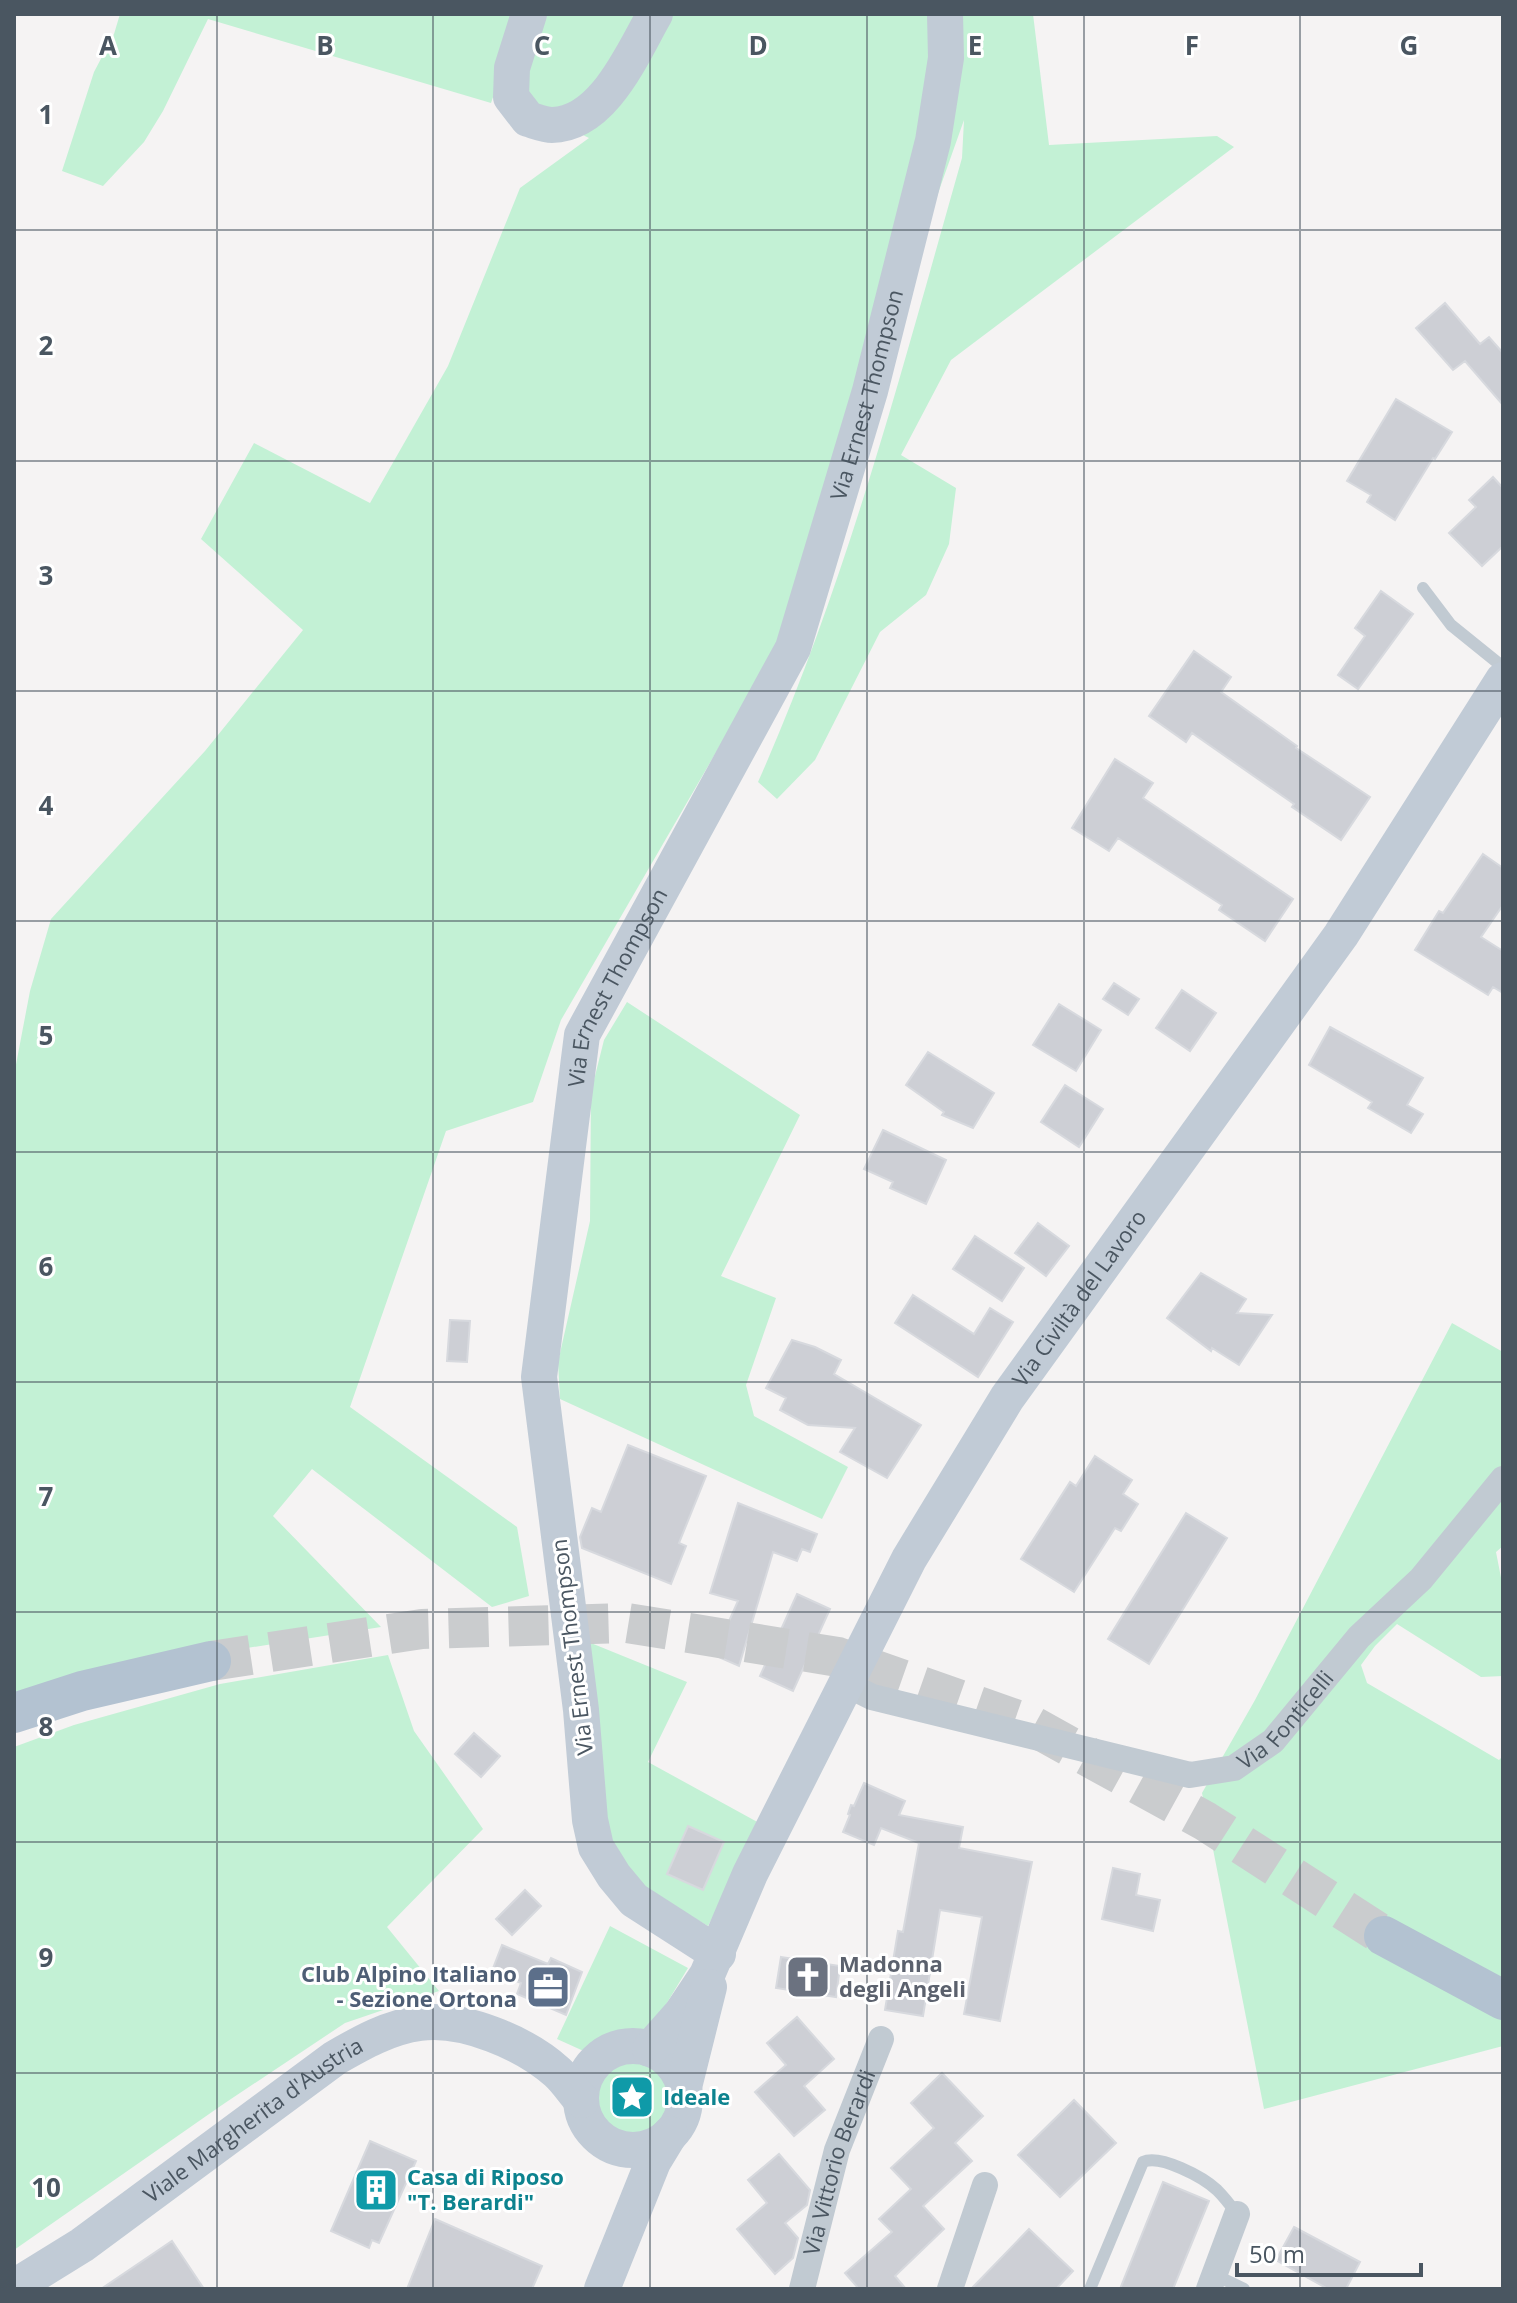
<svg xmlns="http://www.w3.org/2000/svg" width="1517" height="2303" font-family="'Open Sans',sans-serif">
<style>
.green{fill:#c3f1d5}
.building{fill:#cdcfd5;stroke:#d7d9de;stroke-width:2}
.lines{fill:none;stroke-linecap:round;stroke-linejoin:round}
.primary-tunnel{stroke:#caccce;stroke-width:40;stroke-dasharray:40 20;stroke-linecap:butt}
.lane{stroke:#c1cad2;stroke-width:12}
.street{stroke:#c1cad2;stroke-width:26}
.secondary{stroke:#c1cbd6;stroke-width:36}
.primary{stroke:#b3c2d1;stroke-width:40}
.grid{fill:none;stroke:#4a5661;stroke-width:2;stroke-opacity:0.55}
.labels{text-anchor:middle;stroke-width:6;stroke-linejoin:round;paint-order:stroke}
.street-label{font-size:22px;fill:#4a5661;stroke:#fff}
.worship-label{font-size:22px;font-weight:bold;fill:#5b616d;stroke:#fff;text-anchor:start}
.service-label{font-size:22px;font-weight:bold;fill:#4e5e75;stroke:#fff;text-anchor:end}
.culture-label{font-size:22px;font-weight:bold;fill:#0d838f;stroke:#fff;text-anchor:start}
.grid-label{font-size:26px;text-anchor:middle;font-weight:bold;fill:#4a5661;stroke:#fff;stroke-width:6;stroke-linejoin:round;paint-order:stroke}
</style>
<rect width="100%" height="100%" fill="#f5f3f3"/>
<!-- green -->
<path class="green" d="M 120,14 L 521,14 L 491,103 L 208,19 L 163,111 L 144,142 L 103,186 L 62,171 L 94,72 L 114,34 Z
M 541,14 L 1033,14 L 1049,145 L 1217,136 L 1234,147 L 951,360 L 901,455 L 956,488 L 949,544 L 926,595 L 880,632 L 815,760 L 777,799 L 758,782 C 847,582 902,369 962,158 L 964,120 L 777,647 L 561,1020 L 533,1102 L 446,1131 L 350,1407 L 517,1527 L 529,1596 L 492,1607 L 312,1469 L 273,1516 L 381,1627 L 228,1651 L 14,1698 L 14,1075 L 30,991 L 51,919 L 205,751 L 303,630 L 201,539 L 254,443 L 370,503 L 448,366 L 520,188 L 589,138 L 530,109 L 519,83 Z
M 627,1002 L 800,1115 L 721,1276 L 776,1298 L 746,1385 L 754,1416 L 848,1467 L 822,1519 L 560,1399 L 558,1362 L 590,1221 L 591,1092 L 604,1040 Z
M 1452,1323 L 1503,1352 L 1503,1546 L 1496,1552 L 1503,1588 L 1503,1676 L 1481,1677 L 1397,1624 L 1375,1646 L 1361,1665 L 1367,1683 L 1499,1760 L 1503,1756 L 1503,2046 L 1264,2109 L 1202,1793 L 1255,1700 Z
M 586,1641 L 687,1682 L 648,1762 L 761,1824 L 708,1926 L 629,1880 L 604,1825 Z
M 388,1655 L 414,1731 L 483,1829 L 387,1927 L 439,1991 L 345,2023 L 222,2105 L 14,2250 L 14,1747 L 74,1725 L 220,1684 Z
M 610,1926 L 688,1968 L 653,2026 L 588,2053 L 557,2039 Z
M598 2098a35 35 0 1 1 70 0a35 35 0 1 1-70 0Z"/>
<!-- building -->
<path class="building" d="M 1445,303 L 1480,344 L 1489,337 L 1503,353 L 1503,405 L 1465,361 L 1453,370 L 1416,328 Z
M 1396,399 L 1452,432 L 1435,459 L 1433,458 L 1395,520 L 1367,502 L 1371,495 L 1347,481 Z
M 1493,477 L 1503,488 L 1503,546 L 1482,566 L 1449,533 L 1476,507 L 1469,500 Z
M 1381,591 L 1413,614 L 1358,689 L 1338,675 L 1365,636 L 1355,628 Z
M 1194,651 L 1231,677 L 1221,692 L 1297,746 L 1296,748 L 1370,797 L 1341,840 L 1292,807 L 1294,804 L 1192,733 L 1186,742 L 1149,716 Z
M 1115,759 L 1153,783 L 1143,798 L 1293,899 L 1265,941 L 1219,910 L 1222,905 L 1118,838 L 1109,851 L 1072,828 Z
M 1483,854 L 1503,868 L 1503,905 L 1481,937 L 1503,951 L 1503,993 L 1493,987 L 1488,995 L 1415,950 L 1439,911 L 1443,913 Z
M 1114,983 L 1139,999 L 1128,1015 L 1103,999 Z
M 1182,990 L 1216,1013 L 1190,1051 L 1156,1028 Z
M 1059,1004 L 1101,1030 L 1076,1071 L 1033,1045 Z
M 1330,1027 L 1423,1078 L 1407,1105 L 1423,1114 L 1411,1133 L 1368,1108 L 1372,1102 L 1309,1065 Z
M 928,1052 L 994,1093 L 973,1128 L 942,1115 L 944,1112 L 906,1085 Z
M 1065,1085 L 1103,1109 L 1079,1147 L 1041,1122 Z
M 883,1130 L 946,1160 L 926,1204 L 890,1188 L 893,1182 L 864,1169 Z
M 1038,1223 L 1069,1246 L 1046,1276 L 1015,1253 Z
M 975,1236 L 1024,1268 L 1002,1301 L 953,1269 Z
M 1201,1273 L 1246,1299 L 1237,1313 L 1272,1315 L 1239,1365 L 1212,1348 L 1211,1351 L 1167,1318 Z
M 913,1295 L 974,1334 L 990,1308 L 1013,1322 L 978,1377 L 895,1323 Z
M 450,1320 L 470,1321 L 467,1362 L 447,1361 Z
M 792,1340 L 815,1347 L 841,1360 L 834,1374 L 921,1425 L 887,1478 L 840,1452 L 855,1428 L 808,1425 L 780,1410 L 786,1398 L 766,1388 Z
M 628,1445 L 706,1476 L 679,1543 L 686,1546 L 671,1584 L 582,1548 L 580,1537 L 592,1508 L 601,1512 Z
M 1095,1456 L 1132,1480 L 1123,1494 L 1138,1504 L 1121,1531 L 1115,1528 L 1074,1592 L 1021,1559 L 1070,1482 L 1076,1486 Z
M 738,1503 L 817,1534 L 810,1552 L 802,1549 L 797,1561 L 773,1552 L 739,1666 L 714,1655 L 738,1601 L 710,1593 Z
M 1186,1513 L 1227,1538 L 1149,1664 L 1108,1639 Z
M 797,1594 L 830,1609 L 793,1691 L 760,1676 Z
M 474,1733 L 500,1756 L 481,1777 L 455,1754 Z
M 864,1783 L 905,1801 L 899,1815 L 963,1827 L 959,1848 L 1032,1862 L 1000,2021 L 964,2014 L 982,1917 L 940,1910 L 923,2016 L 885,2010 L 898,1931 L 903,1932 L 919,1843 L 881,1828 L 874,1845 L 843,1832 L 850,1815 L 848,1814 L 851,1805 L 854,1806 Z
M 688,1826 L 724,1842 L 703,1890 L 667,1874 Z
M 1113,1868 L 1140,1874 L 1136,1895 L 1160,1900 L 1153,1931 L 1102,1919 Z
M 525,1890 L 541,1906 L 512,1935 L 496,1919 Z
M 502,1945 L 548,1964 L 551,1958 L 582,1972 L 566,2015 L 517,1994 L 521,1983 L 492,1971 Z
M 781,1957 L 840,1966 L 836,1997 L 776,1988 Z
M 797,2017 L 834,2059 L 804,2086 L 825,2110 L 794,2136 L 755,2092 L 786,2065 L 767,2043 Z
M 942,2073 L 983,2116 L 955,2143 L 972,2161 L 923,2206 L 944,2229 L 895,2276 L 906,2289 L 859,2289 L 845,2273 L 892,2232 L 879,2219 L 911,2189 L 891,2168 L 934,2128 L 911,2103 Z
M 1074,2100 L 1116,2143 L 1060,2197 L 1018,2155 Z
M 370,2141 L 416,2161 L 379,2243 L 372,2240 L 369,2248 L 331,2231 Z
M 779,2154 L 810,2190 L 807,2205 L 785,2223 L 798,2238 L 793,2258 L 775,2274 L 737,2229 L 767,2203 L 748,2180 Z
M 1163,2182 L 1209,2201 L 1173,2289 L 1120,2289 Z
M 435,2219 L 542,2266 L 532,2289 L 407,2289 Z
M 1294,2227 L 1360,2262 L 1346,2289 L 1328,2289 L 1276,2260 Z
M 1029,2229 L 1073,2271 L 1056,2289 L 971,2289 Z
M 172,2241 L 204,2289 L 101,2289 Z"/>
<g class="lines">
<!-- primary-tunnel -->
<path class="primary-tunnel" d="M 211,1661 L 422,1629 L 627,1623 L 838,1657 L 1029,1724 L 1205,1821 L 1384,1936"/>
<!-- lane -->
<path class="lane" d="M 1423,588 L 1451,625 L 1503,667
M 1215,2275 L 1244,2289
M 1090,2289 L 1143,2162 C 1160,2154 1203,2177 1217,2190 C 1224,2197 1231,2206 1237,2214"/>
<!-- street -->
<g class="street">
<path id="s1" d="M 846,1684 L 872,1697 L 1190,1775 L 1234,1768 L 1273,1741 L 1359,1637 L 1421,1579 L 1503,1479"/>
<path id="s2" d="M 802,2289 L 837,2150 L 881,2039"/>
<path d="M 950,2289 L 985,2185"/>
<path d="M 1209,2289 L 1237,2214"/>
</g>
<!-- secondary -->
<g class="secondary">
<path d="M 529,14 L 512,68 L 511,97 L 528,119 C 535,121 545,125 552,125 C 604,124 633,52 655,14"/>
<path id="s3" d="M 718,1954 L 634,1900 L 614,1876 L 596,1847 L 590,1820 L 581,1710 L 539,1377 L 582,1035 L 793,648 L 870,391 L 933,141 L 946,58 L 945,14"/>
<circle cx="633" cy="2098" r="52"/>
<path id="s4" d="M 650,2049 L 681,2014 L 707,1975 L 750,1874 L 909,1559 L 1007,1398 L 1341,935 L 1503,680"/>
<path d="M 684,2087 L 709,1987"/>
<path id="s5" d="M 14,2287 L 82,2245 L 335,2058 C 361,2043 389,2027 420,2023 C 463,2017 525,2043 557,2072 C 566,2080 573,2091 581,2100"/>
<path d="M 602,2289 L 653,2162 L 670,2134"/>
</g>
<!-- primary -->
<path class="primary" d="M 14,1713 L 82,1691 L 211,1661
M 1384,1936 L 1503,2000"/>
</g>
<!-- grid -->
<path class="grid" d="M 217,14 L 217,2289M 433,14 L 433,2289M 650,14 L 650,2289M 867,14 L 867,2289M 1084,14 L 1084,2289M 1300,14 L 1300,2289M 14,230 L 1503,230M 14,461 L 1503,461M 14,691 L 1503,691M 14,921 L 1503,921M 14,1152 L 1503,1152M 14,1382 L 1503,1382M 14,1612 L 1503,1612M 14,1842 L 1503,1842M 14,2073 L 1503,2073"/>
<!-- icons -->
<defs>
<g id="church-square" transform="scale(2.3)"><rect x="-9" y="-9" width="18" height="18" rx="4" fill="#6b7280" stroke="#fff"/><path d="M-1.2-6h2.4v3.5h3.3v2.4h-3.3V6h-2.4V-.1h-3.3v-2.4h3.3Z" fill="#fff"/></g>
<g id="office-square" transform="scale(2.3)"><rect x="-9" y="-9" width="18" height="18" rx="4" fill="#5c6f8a" stroke="#fff"/><path d="M-6-3h4V-5.5h4V-3h4V5H-6ZM-1-4.5V-3h2v-1.5ZM-6 0V1H6V0Z" fill="#fff"/></g>
<g id="sight-square" transform="scale(2.3)"><rect x="-9" y="-9" width="18" height="18" rx="4" fill="#0f9aa8" stroke="#fff"/><path d="M0-6L1.8-2.2L6-1.7L2.9 1.2L3.7 5.4L0 3.3L-3.7 5.4L-2.9 1.2L-6-1.7L-1.8-2.2Z" fill="#fff"/></g>
<g id="building-square" transform="scale(2.3)"><rect x="-9" y="-9" width="18" height="18" rx="4" fill="#0f9aa8" stroke="#fff"/><path d="M-4-6H4V6H1V3H-1V6H-4ZM-2.5-4.3h1.7v1.8h-1.7ZM.8-4.3h1.7v1.8H.8ZM-2.5-1h1.7V.8h-1.7ZM.8-1h1.7V.8H.8Z" fill="#fff"/></g>
</defs>
<g fill-rule="evenodd">
<use href="#church-square" x="808" y="1977"/>
<use href="#office-square" x="548" y="1987"/>
<use href="#sight-square" x="632" y="2097"/>
<use href="#building-square" x="376" y="2190"/>
</g>
<g class="labels">
<!-- street labels -->
<g class="street-label">
<text dy="8" stroke="none"><textPath href="#s3" startOffset="1688">Via Ernest Thompson</textPath></text>
<text dy="8" stroke="none"><textPath href="#s3" startOffset="1040">Via Ernest Thompson</textPath></text>
<text dy="8" stroke="none"><textPath href="#s4" startOffset="868">Via Civiltà del Lavoro</textPath></text>
<text transform="translate(572 1647) rotate(-97)" y="8">Via Ernest Thompson</text>
<text dy="8" stroke="none"><textPath href="#s1" startOffset="472">Via Fonticelli</textPath></text>
<text dy="8" stroke="none"><textPath href="#s5" startOffset="292">Viale Margherita d'Austria</textPath></text>
<text dy="8" stroke="none"><textPath href="#s2" startOffset="132">Via Vittorio Berardi</textPath></text>
</g>
<!-- worship labels -->
<g class="worship-label">
<text x="839" y="1972">Madonna<tspan x="839" dy="25">degli Angeli</tspan></text>
</g>
<!-- service labels -->
<g class="service-label">
<text x="517" y="1982">Club Alpino Italiano<tspan x="517" dy="25">- Sezione Ortona</tspan></text>
</g>
<!-- culture labels -->
<g class="culture-label">
<text x="663" y="2105">Ideale</text>
<text x="407" y="2185">Casa di Riposo<tspan x="407" dy="25">"T. Berardi"</tspan></text>
</g>
</g>
<g class="grid-label">
<text x="108" y="55">A</text>
<text x="325" y="55">B</text>
<text x="542" y="55">C</text>
<text x="758" y="55">D</text>
<text x="975" y="55">E</text>
<text x="1192" y="55">F</text>
<text x="1409" y="55">G</text>
<text x="46" y="124">1</text>
<text x="46" y="355">2</text>
<text x="46" y="585">3</text>
<text x="46" y="815">4</text>
<text x="46" y="1045">5</text>
<text x="46" y="1276">6</text>
<text x="46" y="1506">7</text>
<text x="46" y="1736">8</text>
<text x="46" y="1967">9</text>
<text x="46" y="2197">10</text>
</g>
<!-- border -->
<rect width="1517" height="2303" fill="none" stroke="#4a5661" stroke-width="32"/>
<!-- scale -->
<path d="M1237 2263v12h184v-12" fill="none" stroke="#4a5661" stroke-width="4"/>
<text x="1249" y="2263" font-size="24" fill="#4a5661" stroke="#ffffff" stroke-width="6" paint-order="stroke">50 m</text>
</svg>
